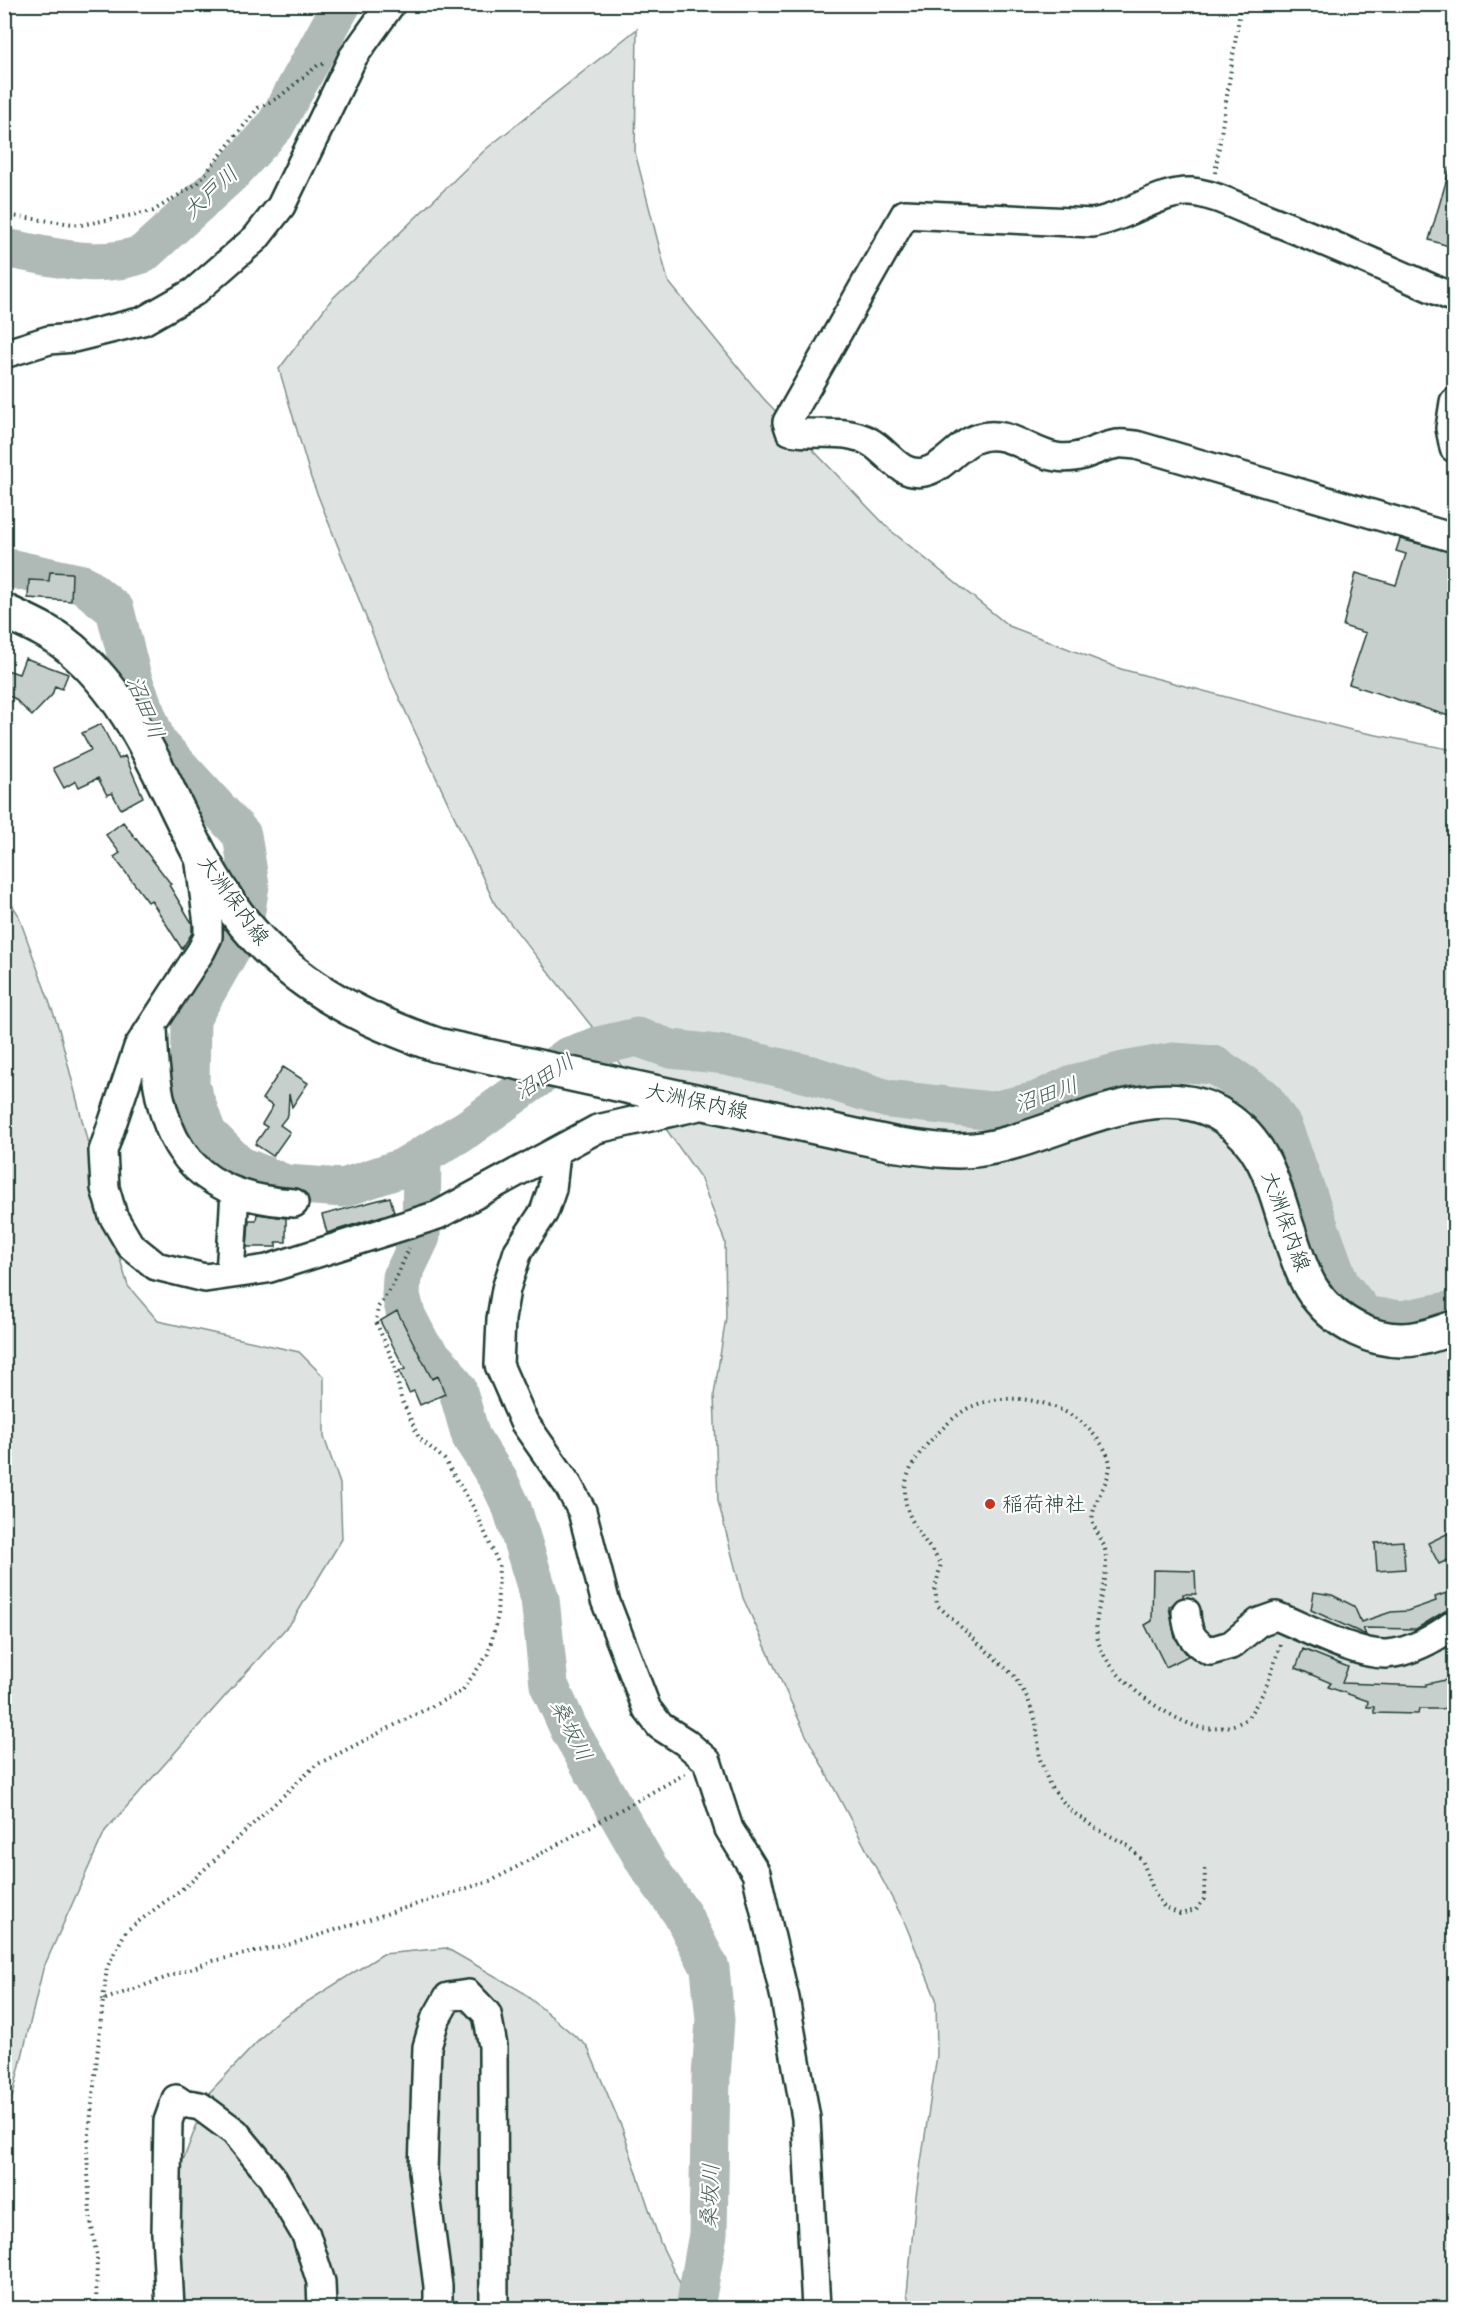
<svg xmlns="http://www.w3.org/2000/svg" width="1459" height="2313" font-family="Pangolin,'Klee One',sans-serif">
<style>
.green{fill:#dee3e2;stroke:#7e908b;stroke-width:1.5}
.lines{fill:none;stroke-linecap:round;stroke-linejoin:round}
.river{stroke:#afbab7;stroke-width:39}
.building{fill:#c7cfcc;stroke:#1f3d34;stroke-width:1.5}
.minor-casing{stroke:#1f3d34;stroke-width:32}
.major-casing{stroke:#1f3d34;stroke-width:38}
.path{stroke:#1f3d34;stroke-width:4;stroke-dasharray:1.5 4.5;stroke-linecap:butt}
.minor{stroke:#fff;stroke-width:27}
.major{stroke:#fff;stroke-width:33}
.poi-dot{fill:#c8321e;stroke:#fff;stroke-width:2}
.labels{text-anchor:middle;stroke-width:4.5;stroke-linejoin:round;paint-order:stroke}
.street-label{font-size:21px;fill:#1f3d34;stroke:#fff}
.poi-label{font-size:21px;fill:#1f3d34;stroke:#fff;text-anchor:start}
.water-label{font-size:22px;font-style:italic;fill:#4a625b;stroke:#fff}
</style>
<rect width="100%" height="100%" fill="#fff"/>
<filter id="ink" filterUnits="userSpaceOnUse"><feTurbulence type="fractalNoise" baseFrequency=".0167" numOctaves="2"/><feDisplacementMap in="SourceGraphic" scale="12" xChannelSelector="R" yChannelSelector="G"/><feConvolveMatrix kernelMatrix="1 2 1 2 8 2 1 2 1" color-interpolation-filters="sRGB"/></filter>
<g filter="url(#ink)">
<!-- green -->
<path class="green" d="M 637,29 L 635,152 L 668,281 L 763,398 L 890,530 L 1009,626 L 1121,669 L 1351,730 L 1454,750 L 1454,2308 L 911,2308 L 907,2294 L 916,2196 L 937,2055 L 936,1999 L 904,1921 L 806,1735 L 743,1598 L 718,1501 L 714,1395 L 726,1317 L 725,1242 L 700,1177 L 608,1047 L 495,904 L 390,678 L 311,478 L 279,369 L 331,300 L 486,149 Z
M 5,894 L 18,914 L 59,1029 L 100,1191 L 128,1286 L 158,1321 L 299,1352 L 324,1377 L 324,1437 L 340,1484 L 342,1539 L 293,1620 L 105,1831 L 43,1969 L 10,2107 L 5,2144 Z
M 446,1948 L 521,1991 L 587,2046 L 622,2128 L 660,2242 L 692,2308 L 180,2308 L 179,2171 L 209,2093 L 278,2020 L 383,1954 Z"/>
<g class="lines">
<!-- river -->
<path class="river" d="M 4,248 C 52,256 96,271 143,254 L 233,172 L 275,126 L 342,4
M 4,567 L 83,584 L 115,610 L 132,677 L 157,742 L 242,835 L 250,885 L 243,928 L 191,1019 L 190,1086 L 207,1133 L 239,1165 L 286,1184 L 343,1188 L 402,1168 L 467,1129 L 567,1057 L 598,1046 L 637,1037 L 671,1049 L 726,1055 L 812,1075 L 888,1099 L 992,1111 L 1037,1101 L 1073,1084 L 1124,1071 L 1173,1062 L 1214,1065 L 1263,1097 L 1283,1127 L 1340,1284 L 1366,1316 L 1402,1320 L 1454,1310
M 422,1156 L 421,1237 L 402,1277 L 401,1295 L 406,1315 L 422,1346 L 444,1369 L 457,1388 L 471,1437 L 499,1481 L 512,1508 L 540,1599 L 549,1685 L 569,1729 L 647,1865 L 682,1914 L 710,1968 L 715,2020 L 711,2077 L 708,2234 L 695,2308"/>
</g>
<!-- building -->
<path class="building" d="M 1450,168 L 1455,169 L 1455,248 L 1429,240 Z
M 1400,539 L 1455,553 L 1455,718 L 1349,684 L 1366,633 L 1343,626 L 1356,573 L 1396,585 L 1406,554 L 1396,551 Z
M 50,572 L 72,573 L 71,601 L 28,598 L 29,580 L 49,581 Z
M 25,658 L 68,674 L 62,689 L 55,686 L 52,695 L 32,716 L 14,698 L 4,695 L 4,669 L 19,674 Z
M 101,724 L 119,759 L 125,756 L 143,797 L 121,809 L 112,793 L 107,795 L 98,778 L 79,787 L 76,781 L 64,788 L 53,768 L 91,750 L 82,733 Z
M 123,822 L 171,884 L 169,885 L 192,923 L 192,933 L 182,949 L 151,900 L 148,902 L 114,857 L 120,853 L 106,835 Z
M 283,1067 L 308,1083 L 292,1107 L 289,1094 L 288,1115 L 280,1125 L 290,1132 L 273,1156 L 255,1144 L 267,1127 L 262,1124 L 273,1106 L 262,1099 Z
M 390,1197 L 394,1212 L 327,1233 L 322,1215 Z
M 257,1214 L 286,1218 L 286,1242 L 276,1242 L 276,1247 L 247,1247 L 249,1220 L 256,1220 Z
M 397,1311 L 432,1379 L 438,1376 L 445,1394 L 420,1405 L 414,1391 L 409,1393 L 399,1371 L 405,1369 L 380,1321 Z
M 1455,1530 L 1455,1557 L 1439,1564 L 1428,1543 Z
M 1403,1541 L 1405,1569 L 1377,1571 L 1375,1543 Z
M 1153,1570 L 1195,1571 L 1196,1594 L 1183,1594 L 1183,1597 L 1169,1607 L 1175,1638 L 1188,1656 L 1166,1667 L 1145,1625 L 1152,1621 Z
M 1455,1590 L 1455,1609 L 1445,1611 L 1416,1629 L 1363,1628 L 1366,1635 L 1311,1610 L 1314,1592 L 1332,1595 L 1354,1606 L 1361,1622 L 1391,1612 L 1407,1611 L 1436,1601 L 1435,1597 Z
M 1303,1649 L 1348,1667 L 1342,1683 L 1426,1686 L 1426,1684 L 1455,1678 L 1455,1706 L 1441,1709 L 1419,1709 L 1418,1714 L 1374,1713 L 1374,1707 L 1367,1707 L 1368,1701 L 1328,1687 L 1331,1683 L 1296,1668 Z"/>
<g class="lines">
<!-- minor casing -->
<g class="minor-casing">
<path id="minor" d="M 1454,298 C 1390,270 1326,241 1261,216 C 1239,208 1215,194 1191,192 C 1160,190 1125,219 1092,223 L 905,214 L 787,422 L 790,431 C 817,437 844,427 870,442 C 887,451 900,477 924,472 C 945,468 958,444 978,438 C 1007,428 1030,453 1056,457 C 1083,461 1094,447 1118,444 C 1123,443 1131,445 1136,445 L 1454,538
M 4,354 L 49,340 L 74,338 L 143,321 L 194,292 L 256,238 L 281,206 L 353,57 L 391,4
M 1454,402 L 1450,428 L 1454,448
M 199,856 L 208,924 L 208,937 L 201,951 L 138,1047 L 103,1151 L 105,1188 L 113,1216 L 130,1245 L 156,1266 L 205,1278 L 267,1269 L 438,1215 L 597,1129 L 704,1105
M 153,1026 C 155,1128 179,1196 294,1203
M 556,1153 L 552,1189 L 544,1212 L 518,1251 L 506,1289 L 501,1319 L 499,1365 L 524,1422 L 568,1485 L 582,1511 L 605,1600 L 647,1709 L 660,1726 L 685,1742 L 707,1761 L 729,1829 L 756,1873 L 785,1998 L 806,2118 L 816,2308
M 230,1274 L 235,1192
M 1186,1612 C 1187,1632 1192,1642 1210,1651 L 1231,1645 L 1259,1622 L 1276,1616 C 1304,1627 1356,1655 1386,1654 C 1409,1653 1436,1638 1454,1624
M 170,2308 L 166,2233 L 168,2121 L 176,2099 L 182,2103 L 200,2106 L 235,2132 L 271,2176 L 306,2235 L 321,2282 L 322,2308
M 438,2308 L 438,2286 L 423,2171 L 427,2047 L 435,2020 L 448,1997 L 468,1994 L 487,2014 L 493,2046 L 494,2308"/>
</g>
<!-- major casing -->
<g class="major-casing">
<path id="major" d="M 4,611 C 30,623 58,635 78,655 C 162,731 180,855 256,937 C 305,991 369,1022 437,1045 L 898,1145 C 923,1148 950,1153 975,1150 C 1050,1142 1153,1070 1224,1117 C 1264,1143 1273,1182 1286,1224 C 1293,1244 1300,1270 1311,1288 C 1333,1323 1377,1347 1420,1338 C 1431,1336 1443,1331 1454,1328"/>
</g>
<!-- path -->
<path class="path" d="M 1215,173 L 1241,4
M 4,215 L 81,225 L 153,211 L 198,183 L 258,108 L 278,98 L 318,65 L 324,64
M 1205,1869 L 1204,1899 L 1196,1910 L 1180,1914 L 1164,1907 L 1155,1894 L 1142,1860 L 1126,1844 L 1095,1828 L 1070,1810 L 1050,1786 L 1040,1759 L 1036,1722 L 1028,1699 L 1014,1676 L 937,1605 L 935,1588 L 941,1564 C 927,1542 904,1519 905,1492 C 905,1471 920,1451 934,1437 C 945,1426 958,1412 973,1406 C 1006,1392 1048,1399 1077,1419 C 1089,1427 1110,1450 1110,1466 C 1109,1481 1096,1497 1093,1513 C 1090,1526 1100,1534 1104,1546 C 1106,1551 1106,1558 1106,1564 C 1107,1588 1093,1613 1097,1636 C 1103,1674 1163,1716 1198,1727 C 1210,1731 1236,1727 1246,1719 C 1249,1717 1252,1711 1254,1708 C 1268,1688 1274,1665 1281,1641
M 103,2000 L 107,1967 L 126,1931 L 191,1882 L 316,1765 L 462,1691 L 488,1654 L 497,1619 L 499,1565 L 475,1510 L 444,1459 L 419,1438 L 401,1398 L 394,1363 L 376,1322 L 378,1307 L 394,1283 L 409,1248
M 96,2308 L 97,2258 L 90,2215 L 87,2152 L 103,2000 L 213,1961 L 291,1944 L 493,1880 L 685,1774"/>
<!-- minor -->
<use href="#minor" class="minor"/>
<!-- major -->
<use href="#major" class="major"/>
</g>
</g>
<!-- markers -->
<circle class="poi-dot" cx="990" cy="1504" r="6"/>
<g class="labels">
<!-- street labels -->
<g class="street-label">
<text transform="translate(234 900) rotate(54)" y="7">大洲保内線</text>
<text transform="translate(697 1101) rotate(12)" y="7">大洲保内線</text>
<text transform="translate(1286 1221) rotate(70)" y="7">大洲保内線</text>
</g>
<!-- poi labels -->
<g class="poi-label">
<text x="1002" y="1511">稲荷神社</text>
</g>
<!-- water labels -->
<g class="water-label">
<text transform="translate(210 192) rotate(-43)" y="8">大戸川</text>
<text transform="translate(146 707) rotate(68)" y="8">沼田川</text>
<text transform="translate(544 1076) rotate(-32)" y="8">沼田川</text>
<text transform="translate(1046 1094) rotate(-19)" y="8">沼田川</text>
<text transform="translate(572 1730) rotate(63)" y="8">桑坂川</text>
<text transform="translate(709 2196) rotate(-88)" y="8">桑坂川</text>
</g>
</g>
<!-- margin -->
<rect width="1459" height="2313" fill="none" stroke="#fff" stroke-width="24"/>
<rect x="12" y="12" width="1435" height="2289" fill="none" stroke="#1f3d34" stroke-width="2" filter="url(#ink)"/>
</svg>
